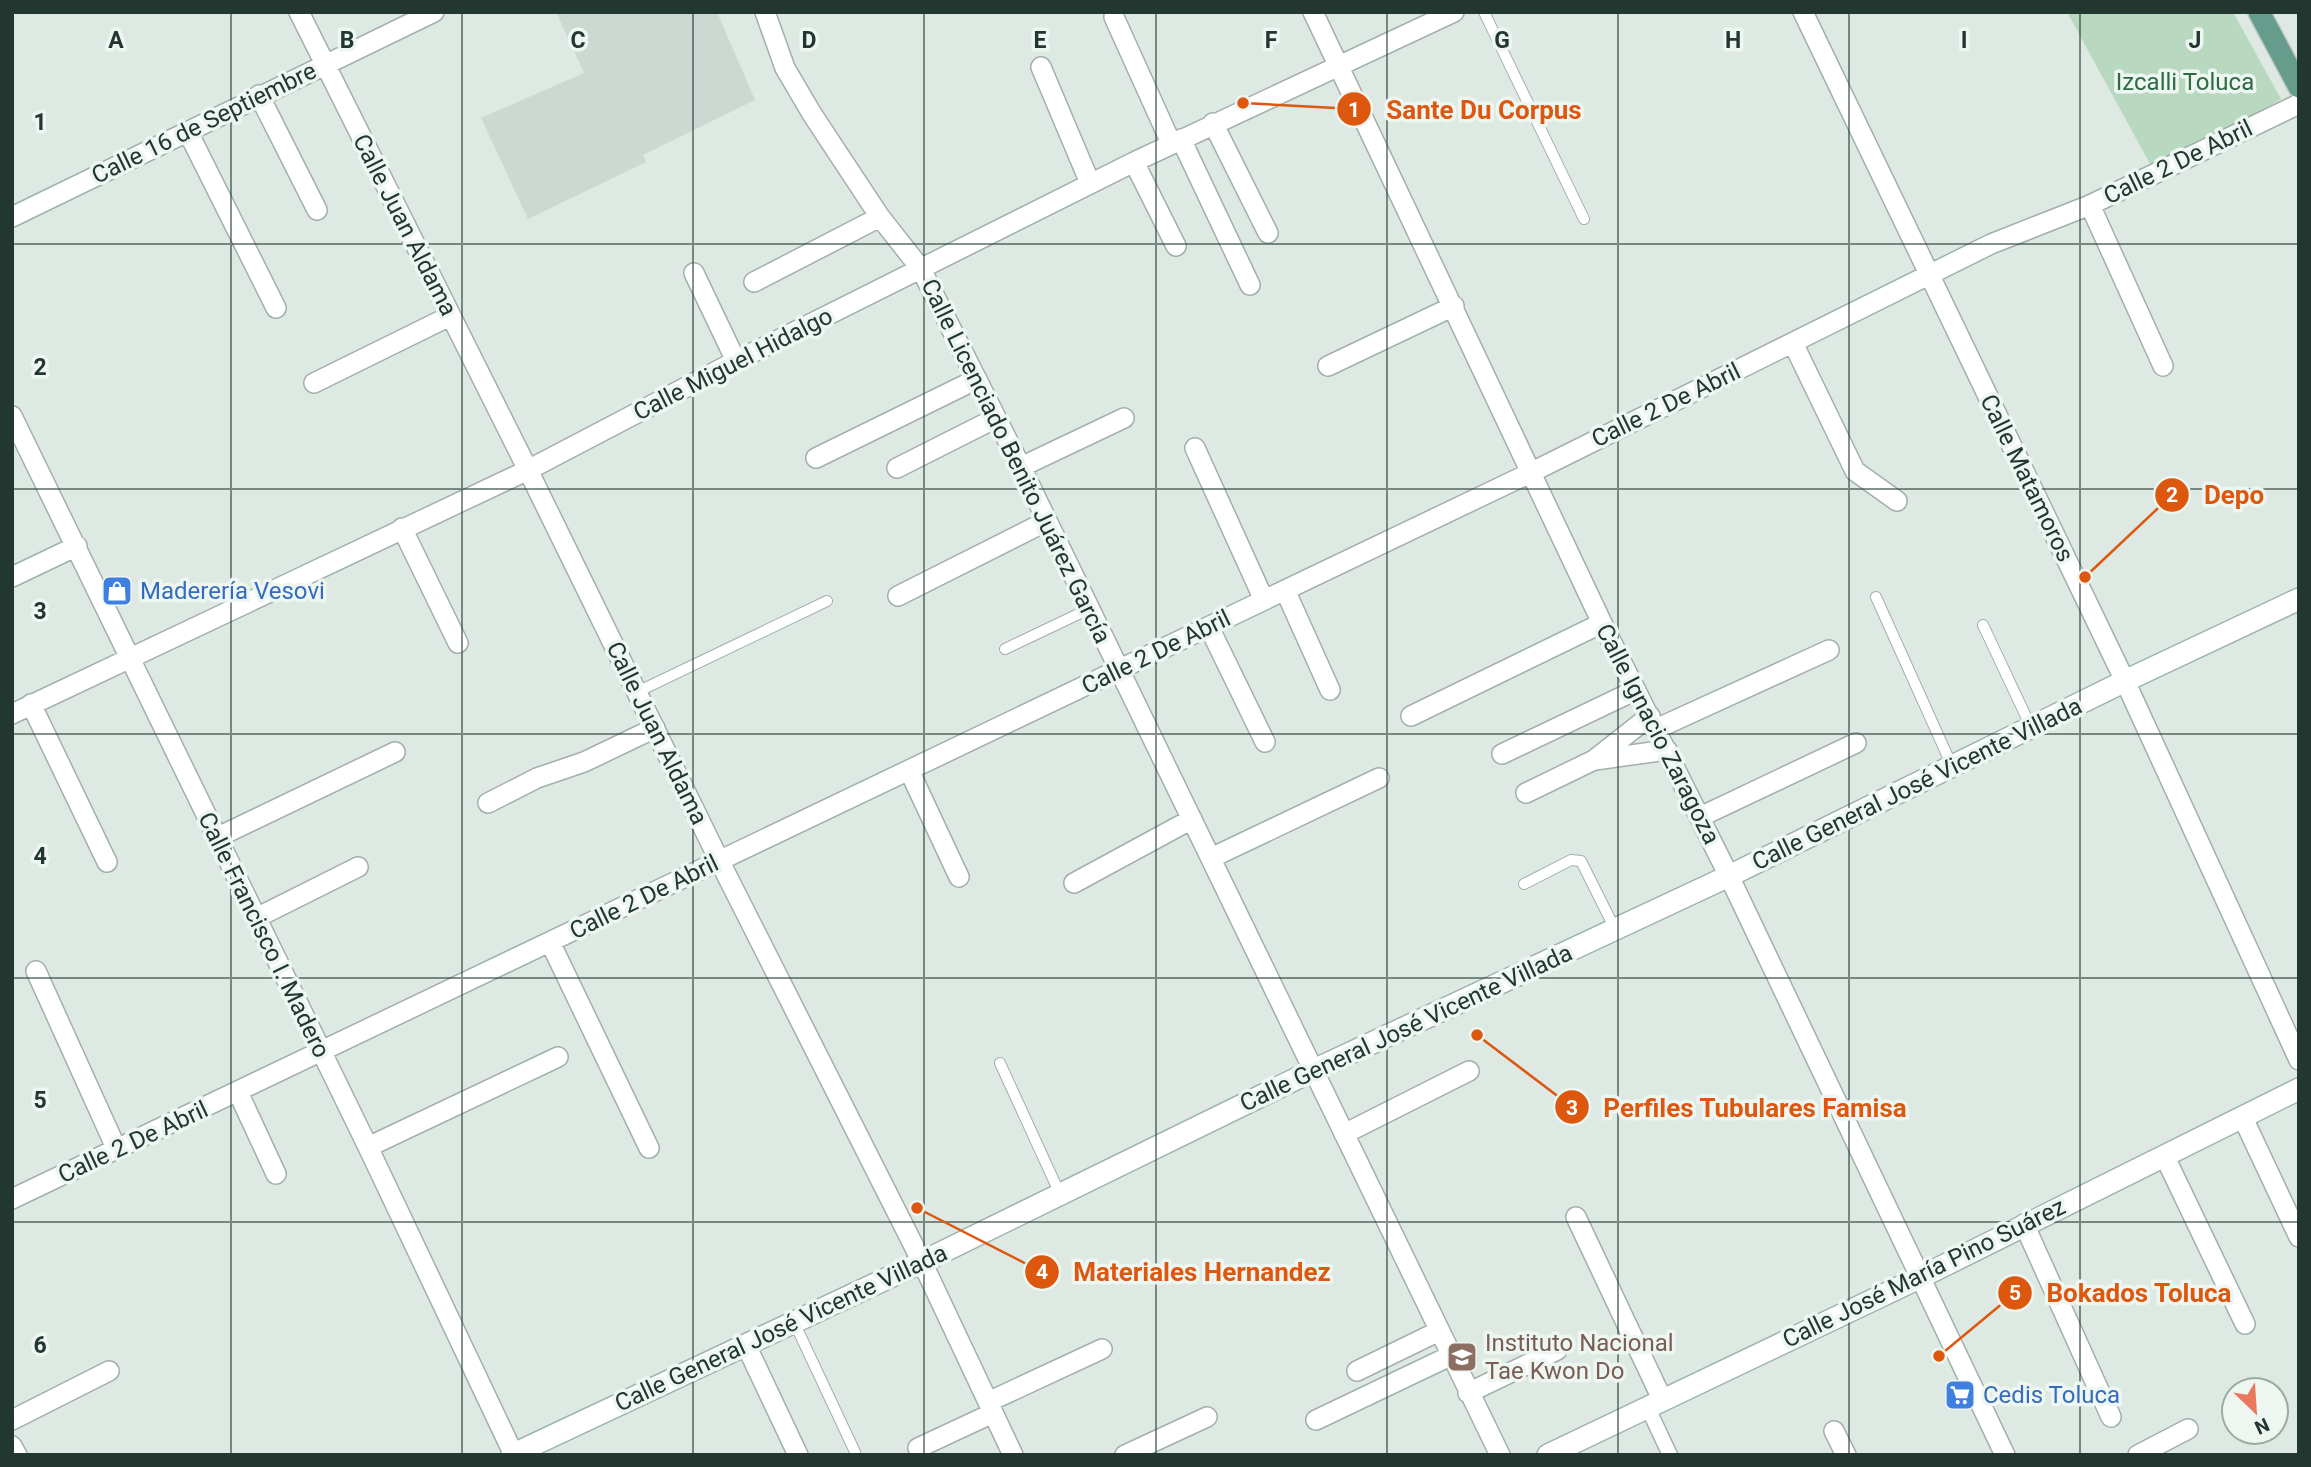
<svg xmlns="http://www.w3.org/2000/svg" width="2311" height="1467" font-family="Roboto,sans-serif">
<style>
.built{fill:#ccd8d2}
.green{fill:#b8d9bf}
.lines{fill:none;stroke-linecap:round;stroke-linejoin:round}
.service-casing{stroke:#a2b0aa;stroke-width:12}
.pedestrian-casing{stroke:#a2b0aa;stroke-width:17}
.minor-casing{stroke:#a2b0aa;stroke-width:22}
.secondary-casing{stroke:#9eb4ab;stroke-width:24}
.primary-casing{stroke:#bcc3c1;stroke-width:24}
.service{stroke:#fff;stroke-width:10}
.pedestrian{stroke:#fff;stroke-width:14}
.minor{stroke:#fff;stroke-width:19}
.secondary{stroke:#fff;stroke-width:21}
.primary{stroke:#659c8b;stroke-width:21}
.grid{fill:none;stroke:#213730;stroke-width:2;stroke-opacity:0.55}
.labels{text-anchor:middle;stroke-width:7;stroke-linejoin:round;paint-order:stroke}
.park-label{font-size:24px;fill:#2e6b43;stroke:#eef6f1}
.street-label{font-size:24px;fill:#213730;stroke:#eef6f1}
.shop-label{font-size:24px;fill:#366cbe;stroke:#eef6f1;text-anchor:start}
.education-label{font-size:24px;fill:#785e54;stroke:#eef6f1;text-anchor:start}
.grid-label{font-size:23px;text-anchor:middle;font-weight:bold;fill:#213730;stroke:#eef6f1;stroke-width:7;stroke-linejoin:round;paint-order:stroke}
.leader{fill:none;stroke:#de570e;stroke-width:2.5}
.callout-dot{fill:#de570e;stroke:#eef6f1;stroke-width:2.5}
.mark-label{font-size:21px;text-anchor:middle;font-weight:bold;fill:#fff}
.callout-label{font-size:26px;text-anchor:middle;font-weight:bold;fill:#de570e;stroke:#eef6f1;stroke-width:7;stroke-linejoin:round;paint-order:stroke}
</style>
<rect width="100%" height="100%" fill="#dee9e3"/>
<!-- built -->
<path class="built" d="M 556,12 L 717,12 L 755,100 L 643,155 L 646,162 L 528,219 L 481,118 L 584,73 Z"/>
<!-- green -->
<path class="green" d="M 2067,12 L 2233,12 L 2281,99 L 2155,173 Z"/>
<g class="lines">
<!-- service casing -->
<g class="service-casing">
<path id="service" d="M 1484,12 L 1584,219
M 1876,597 L 1952,766
M 1983,625 L 2031,727
M 1005,649 L 1089,609
M 637,692 L 827,601
M 1524,884 L 1571,860 L 1581,861 L 1615,929
M 1000,1063 L 1060,1194
M 794,1322 L 855,1452"/>
</g>
<!-- pedestrian casing -->
<g class="pedestrian-casing">
<path id="pedestrian" d="M 1647,1406 L 1670,1455"/>
</g>
<!-- minor casing -->
<g class="minor-casing">
<path id="minor" d="M 299,12 L 528,470 L 719,860 L 922,1262 L 1013,1455
M 765,12 L 785,68 L 812,114 L 880,217 L 921,269 L 1021,467 L 1500,1455
M 1313,12 L 1602,623 L 1729,876 L 2005,1455
M 1803,12 L 2125,681 L 2299,1060
M 1114,17 L 1171,143
M 1041,67 L 1090,183
M 259,95 L 317,210
M 1213,123 L 1268,233
M 188,132 L 276,308
M 1181,139 L 1250,285
M 1134,162 L 1176,246
M 2090,205 L 2163,366
M 12,217 L 434,12
M 694,273 L 736,361
M 754,282 L 880,217
M 1793,343 L 1855,471 L 1897,501
M 1328,366 L 1454,306
M 314,383 L 450,316
M 12,416 L 368,1147 L 514,1455
M 1195,448 L 1264,600
M 816,458 L 977,379
M 1021,467 L 1124,418
M 897,468 L 996,418
M 402,528 L 458,643
M 12,577 L 77,546
M 1285,590 L 1330,690
M 898,596 L 1047,521
M 1209,627 L 1265,742
M 31,704 L 107,862
M 12,714 L 528,470 L 736,361 L 1134,162 L 1454,12
M 1411,716 L 1602,623
M 1656,729 L 1829,650
M 1502,754 L 1636,690
M 1595,760 L 1667,750
M 909,770 L 959,877
M 1526,793 L 1594,760 L 1650,716
M 488,803 L 537,778 L 584,762 L 655,728
M 1700,817 L 1856,743
M 216,838 L 395,752
M 1211,858 L 1379,778
M 1074,883 L 1192,819
M 256,918 L 358,867
M 550,942 L 649,1148
M 36,971 L 117,1150
M 238,1092 L 276,1174
M 2243,1118 L 2299,1237
M 1344,1134 L 1469,1071
M 368,1147 L 558,1057
M 2165,1157 L 2245,1324
M 12,1199 L 1532,472 L 1991,244 L 2090,205 L 2299,104
M 1576,1217 L 1662,1399
M 2024,1224 L 2111,1417
M 746,1345 L 798,1455
M 1357,1371 L 1439,1331
M 1468,1393 L 1557,1350
M 988,1402 L 1102,1349
M 12,1420 L 109,1371
M 1316,1420 L 1450,1356
M 1834,1431 L 1846,1455
M 12,1446 L 17,1455
M 918,1448 L 993,1413
M 1125,1455 L 1207,1417
M 2138,1455 L 2188,1429"/>
</g>
<!-- secondary casing -->
<g class="secondary-casing">
<path id="secondary" d="M 512,1455 L 922,1262 L 1314,1070 L 1729,876 L 2125,681 L 2299,599
M 1548,1455 L 1921,1277 L 2299,1089"/>
</g>
<!-- primary casing -->
<g class="primary-casing">
<path id="primary" d="M 2259,12 L 2299,87"/>
</g>
<!-- service -->
<use href="#service" class="service"/>
<!-- pedestrian -->
<use href="#pedestrian" class="pedestrian"/>
<!-- minor -->
<use href="#minor" class="minor"/>
<!-- secondary -->
<use href="#secondary" class="secondary"/>
<!-- primary -->
<use href="#primary" class="primary"/>
</g>
<!-- grid -->
<path class="grid" d="M 231,12 L 231,1455M 462,12 L 462,1455M 693,12 L 693,1455M 924,12 L 924,1455M 1156,12 L 1156,1455M 1387,12 L 1387,1455M 1618,12 L 1618,1455M 1849,12 L 1849,1455M 2080,12 L 2080,1455M 12,244 L 2299,244M 12,489 L 2299,489M 12,734 L 2299,734M 12,978 L 2299,978M 12,1222 L 2299,1222"/>
<!-- icons -->
<defs>
<g id="shop-square" transform="scale(1.575)"><rect x="-9" y="-9" width="18" height="18" rx="4" fill="#3f7fe0" stroke="#eef6f1"/><path d="M-5-2.5h2.3a2.7 3.5 0 0 1 5.4 0H5L5.5 6h-11ZM-1.5-2.5h3a1.5 2.3 0 0 0-3 0Z" fill="#fff"/></g>
<g id="school-square" transform="scale(1.575)"><rect x="-9" y="-9" width="18" height="18" rx="4" fill="#8d6e63" stroke="#eef6f1"/><path d="M0-5L7-2L0 1L-7-2ZM-4 1L0 2.5L4 1V4Q0 6-4 4Z" fill="#fff"/></g>
<g id="supermarket-square" transform="scale(1.575)"><rect x="-9" y="-9" width="18" height="18" rx="4" fill="#3f7fe0" stroke="#eef6f1"/><path d="M-6-5.5h2.5l.6 2H6L4.5 2H-2.5L-4.4-4H-6ZM-1.5 3.2a1.3 1.3 0 1 0 .1 0ZM3 3.2a1.3 1.3 0 1 0 .1 0Z" fill="#fff"/></g>
</defs>
<g fill-rule="evenodd">
<use href="#shop-square" x="117" y="591"/>
<use href="#school-square" x="1462" y="1357"/>
<use href="#supermarket-square" x="1960" y="1395"/>
</g>
<g class="labels">
<!-- park labels -->
<g class="park-label">
<text x="2185" y="90">Izcalli Toluca</text>
</g>
<!-- street labels -->
<g class="street-label">
<text transform="translate(204 123) rotate(-26)" y="8">Calle 16 de Septiembre</text>
<text transform="translate(2178 162) rotate(-26)" y="8">Calle 2 De Abril</text>
<text transform="translate(405 225) rotate(63)" y="8">Calle Juan Aldama</text>
<text transform="translate(733 364) rotate(-27)" y="8">Calle Miguel Hidalgo</text>
<text transform="translate(1666 405) rotate(-26)" y="8">Calle 2 De Abril</text>
<text transform="translate(1016 461) rotate(64)" y="8">Calle Licenciado Benito Juárez García</text>
<text transform="translate(2027 478) rotate(64)" y="8">Calle Matamoros</text>
<text transform="translate(1156 652) rotate(-26)" y="8">Calle 2 De Abril</text>
<text transform="translate(657 733) rotate(64)" y="8">Calle Juan Aldama</text>
<text transform="translate(1658 734) rotate(63)" y="8">Calle Ignacio Zaragoza</text>
<text transform="translate(1917 784) rotate(-26)" y="8">Calle General José Vicente Villada</text>
<text transform="translate(644 897) rotate(-26)" y="8">Calle 2 De Abril</text>
<text transform="translate(264 935) rotate(64)" y="8">Calle Francisco I. Madero</text>
<text transform="translate(1406 1028) rotate(-25)" y="8">Calle General José Vicente Villada</text>
<text transform="translate(133 1142) rotate(-25)" y="8">Calle 2 De Abril</text>
<text transform="translate(1924 1273) rotate(-26)" y="8">Calle José María Pino Suárez</text>
<text transform="translate(781 1328) rotate(-25)" y="8">Calle General José Vicente Villada</text>
</g>
<!-- shop labels -->
<g class="shop-label">
<text x="140" y="599">Maderería Vesovi</text>
<text x="1983" y="1403">Cedis Toluca</text>
</g>
<!-- education labels -->
<g class="education-label">
<text x="1485" y="1351">Instituto Nacional<tspan x="1485" dy="28">Tae Kwon Do</tspan></text>
</g>
</g>
<g class="grid-label">
<text x="116" y="48">A</text>
<text x="347" y="48">B</text>
<text x="578" y="48">C</text>
<text x="809" y="48">D</text>
<text x="1040" y="48">E</text>
<text x="1271" y="48">F</text>
<text x="1502" y="48">G</text>
<text x="1733" y="48">H</text>
<text x="1964" y="48">I</text>
<text x="2195" y="48">J</text>
<text x="40" y="130">1</text>
<text x="40" y="375">2</text>
<text x="40" y="619">3</text>
<text x="40" y="864">4</text>
<text x="40" y="1108">5</text>
<text x="40" y="1353">6</text>
</g>
<!-- callouts -->
<path class="leader" d="M1243 103L1354 109M2085 577L2172 495M1477 1035L1572 1107M917 1208L1042 1272M1939 1356L2015 1293"/>
<g class="callout-dot">
<circle cx="1243" cy="103" r="7"/>
<circle cx="2085" cy="577" r="7"/>
<circle cx="1477" cy="1035" r="7"/>
<circle cx="917" cy="1208" r="7"/>
<circle cx="1939" cy="1356" r="7"/>
<circle cx="1354" cy="109" r="18"/>
<circle cx="2172" cy="495" r="18"/>
<circle cx="1572" cy="1107" r="18"/>
<circle cx="1042" cy="1272" r="18"/>
<circle cx="2015" cy="1293" r="18"/>
</g>
<g class="mark-label">
<text x="1354" y="117">1</text>
<text x="2172" y="502">2</text>
<text x="1572" y="1115">3</text>
<text x="1042" y="1279">4</text>
<text x="2015" y="1300">5</text>
</g>
<g class="callout-label">
<text x="1484" y="119">Sante Du Corpus</text>
<text x="2234" y="504">Depo</text>
<text x="1755" y="1117">Perfiles Tubulares Famisa</text>
<text x="1202" y="1281">Materiales Hernandez</text>
<text x="2139" y="1302">Bokados Toluca</text>
</g>
<!-- border -->
<rect width="2311" height="1467" fill="none" stroke="#213730" stroke-width="28"/>
<!-- north arrow -->
<g transform="translate(2255 1411) rotate(155)"><circle r="33" fill="#eef6f1" stroke="#9caaa4" stroke-width="2"/>
<path d="M0-5L12 26L0 18L-12 26Z" fill="#e9785c"/>
<text y="-10" font-size="19" font-weight="bold" text-anchor="middle" fill="#213730">N</text>
</g>
</svg>
